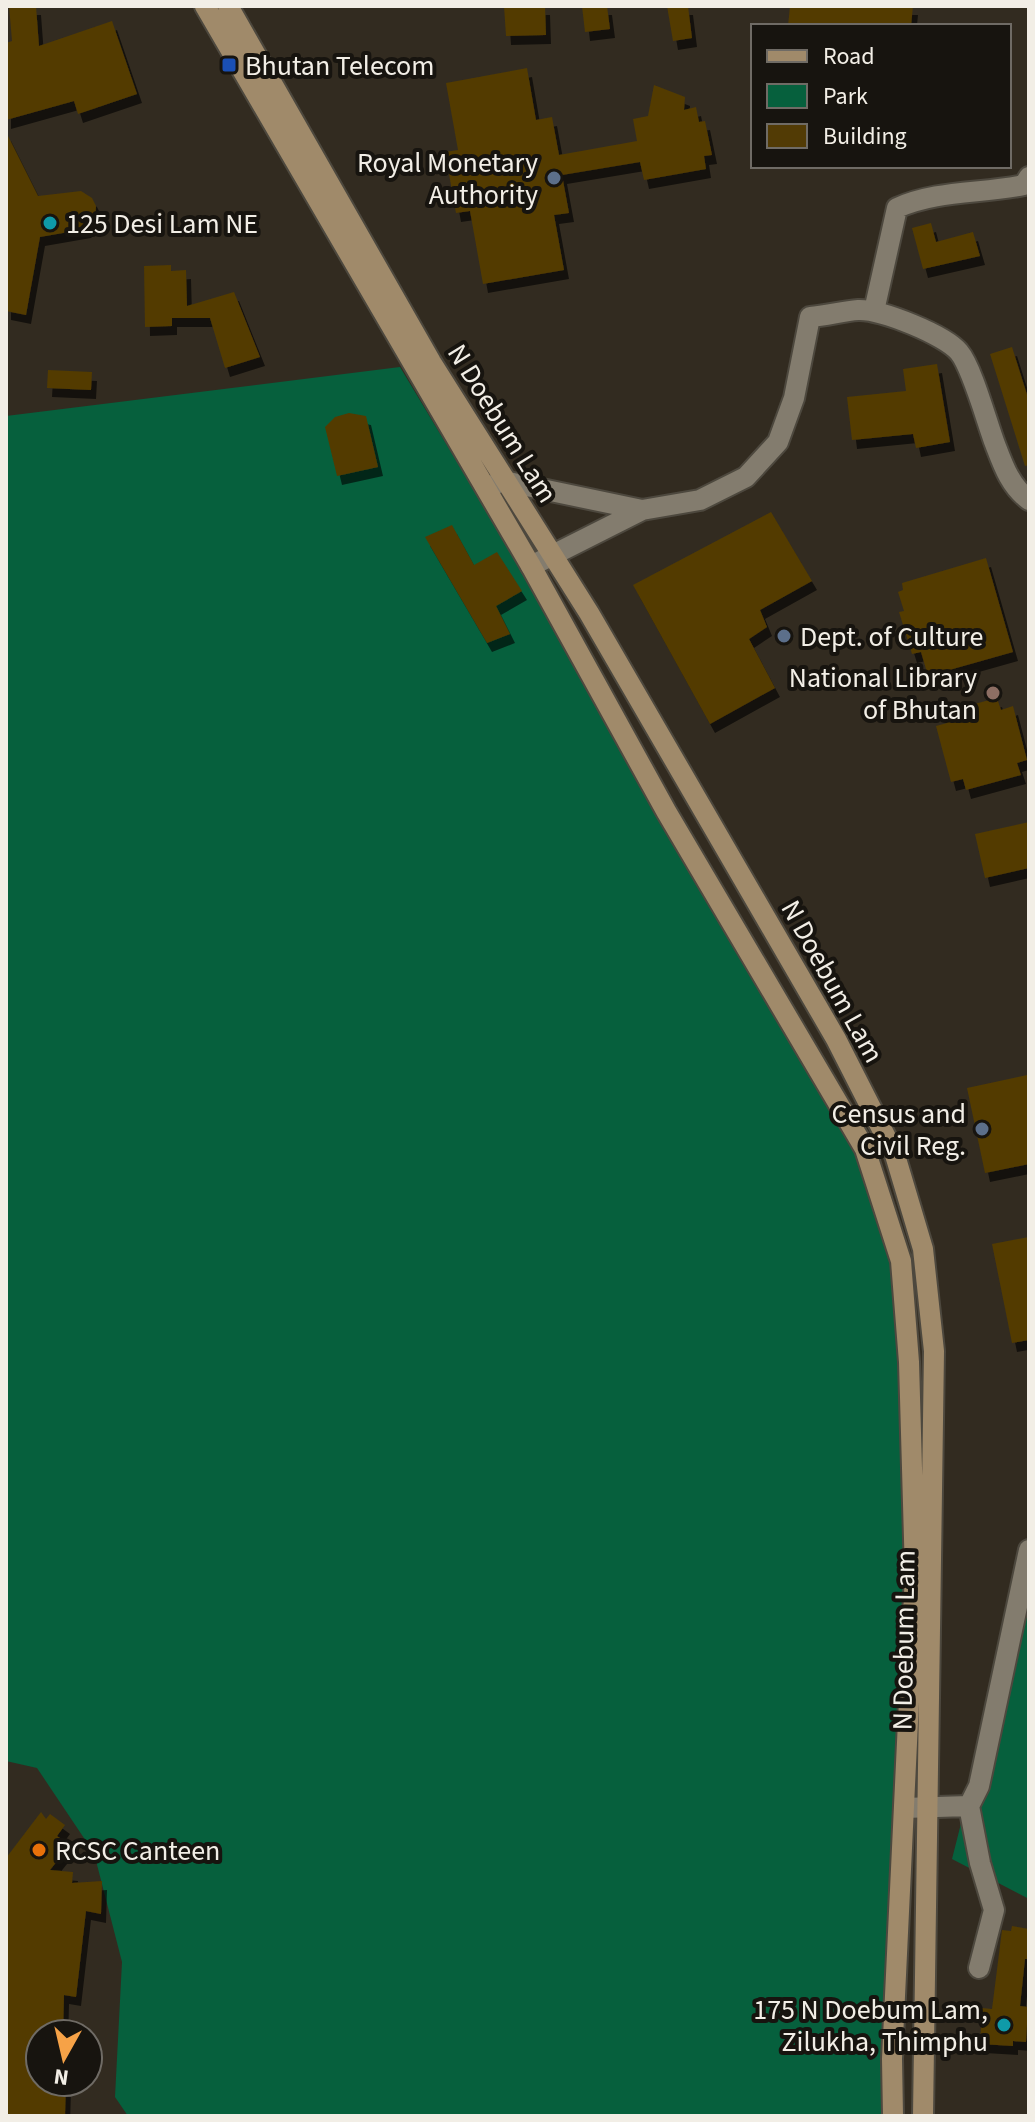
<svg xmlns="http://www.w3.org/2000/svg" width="1035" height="2122" font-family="'Source Sans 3',sans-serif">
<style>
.green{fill:#06603d}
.building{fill:#523b05;filter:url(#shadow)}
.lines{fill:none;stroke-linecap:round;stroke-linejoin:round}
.minor-casing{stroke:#4d483e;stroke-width:24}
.secondary-casing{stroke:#4d483e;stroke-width:24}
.minor{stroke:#837c6e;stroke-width:20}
.secondary{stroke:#a08a6a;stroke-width:20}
.transit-dot{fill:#1a4fb4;stroke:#17140f;stroke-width:3}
.service-dot{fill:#5c6f8a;stroke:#17140f;stroke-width:3}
.culture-dot{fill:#0f9aa8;stroke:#17140f;stroke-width:3}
.education-dot{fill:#8d6e63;stroke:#17140f;stroke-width:3}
.food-dot{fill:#e8710a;stroke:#17140f;stroke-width:3}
.labels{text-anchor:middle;stroke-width:8;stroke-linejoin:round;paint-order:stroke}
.poi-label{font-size:28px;fill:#f2eee6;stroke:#17140f;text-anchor:start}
.street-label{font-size:28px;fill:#f2eee6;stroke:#17140f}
</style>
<defs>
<filter id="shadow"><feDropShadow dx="5" dy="9" stdDeviation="0" flood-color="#0009"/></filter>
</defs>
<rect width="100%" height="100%" fill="#322b20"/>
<!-- green -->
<path class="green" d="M 400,367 L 856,1126 L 888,1205 L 915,1574 L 890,2116 L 128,2116 L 115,2097 L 122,1962 L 94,1853 L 37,1768 L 6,1761 L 6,416 Z
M 1029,1555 L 1029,1899 L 952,1859 Z"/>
<!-- building -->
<path class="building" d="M 9,6 L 36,6 L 39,46 L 112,21 L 137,94 L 78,114 L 74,101 L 6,120 L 6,43 L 12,41 Z
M 504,6 L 545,6 L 546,35 L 506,36 Z
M 582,6 L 607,6 L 610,29 L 585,32 Z
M 667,6 L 688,6 L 692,38 L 673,41 Z
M 790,6 L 913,6 L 911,26 L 788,26 Z
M 527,68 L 536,120 L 552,117 L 559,155 L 637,141 L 633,119 L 648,116 L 654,85 L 685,97 L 684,110 L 696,107 L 699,122 L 705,121 L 712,155 L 704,156 L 706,169 L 644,180 L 640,162 L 562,175 L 569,213 L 554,215 L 564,270 L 483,284 L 470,211 L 456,213 L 445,152 L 458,150 L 446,83 Z
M 6,132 L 38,196 L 81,191 L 92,198 L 96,206 L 95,220 L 86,229 L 40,237 L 26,315 L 6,311 Z
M 931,223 L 936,242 L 973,232 L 980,256 L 923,269 L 912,228 Z
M 171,265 L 171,271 L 186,270 L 187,306 L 234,292 L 260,357 L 225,368 L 210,318 L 172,318 L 172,326 L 145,327 L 144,266 Z
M 1012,347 L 1029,401 L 1029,465 L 1025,466 L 990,354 Z
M 937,364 L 950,442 L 916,448 L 913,434 L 852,440 L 847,397 L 906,391 L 903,369 Z
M 48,370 L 92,372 L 91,390 L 47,388 Z
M 349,413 L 366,416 L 378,467 L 337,476 L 325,427 L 335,417 Z
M 771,512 L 812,581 L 760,610 L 767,627 L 749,639 L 775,688 L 710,724 L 633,585 Z
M 452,525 L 474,565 L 497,552 L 522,591 L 496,606 L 510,634 L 487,643 L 425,537 Z
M 986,558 L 1013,652 L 928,676 L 921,652 L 912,654 L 899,612 L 904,611 L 898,592 L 903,590 L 902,583 Z
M 997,698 L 1001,710 L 1013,706 L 1027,760 L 1017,763 L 1021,775 L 966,790 L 963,779 L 951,782 L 936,726 L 947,723 L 944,712 Z
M 1029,822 L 1029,868 L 985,878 L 975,834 Z
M 1027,1075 L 1029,1164 L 985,1173 L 967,1088 Z
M 1029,1237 L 1029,1340 L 1012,1343 L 992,1244 Z
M 41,1812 L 46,1819 L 50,1814 L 65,1825 L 57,1836 L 70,1845 L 50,1870 L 73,1872 L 72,1883 L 102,1881 L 101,1914 L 86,1911 L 76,1997 L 64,1995 L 63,2034 L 40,2034 L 40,2082 L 66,2082 L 65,2116 L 6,2116 L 6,1858 Z
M 1012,1926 L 1029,1929 L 1029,1959 L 1025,1959 L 1020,2006 L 1028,2007 L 1026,2042 L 1013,2041 L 1013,2046 L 980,2044 L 982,2008 L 992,2009 L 1002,1930 L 1011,1931 Z"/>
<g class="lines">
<!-- minor casing -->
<g class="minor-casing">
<path id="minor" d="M 874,311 L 897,208 C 937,190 981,194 1024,185 L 1029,177
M 493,485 L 503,481 L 642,510
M 531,566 L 642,510 L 700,500 L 746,477 L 778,442 L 794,398 L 810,317 C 826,316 843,311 858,310 C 881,309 945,335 959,352 C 972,367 987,423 995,444 C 1003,465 1010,486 1029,500
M 969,1806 L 980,1863 L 994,1910 L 979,1968
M 904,1808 L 969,1806 L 979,1786 L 1029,1550"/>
</g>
<!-- secondary casing -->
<g class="secondary-casing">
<path id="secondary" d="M 205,6 L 531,566 L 666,811 L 865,1149 L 901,1261 L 909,1362 L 915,1574 L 892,2059 L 893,2116
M 228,6 L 431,362 L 589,613 L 836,1039 L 895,1155 L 923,1249 L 934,1351 L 923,2116"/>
</g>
<!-- minor -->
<use href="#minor" class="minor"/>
<!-- secondary -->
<use href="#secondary" class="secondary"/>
</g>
<!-- markers -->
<rect class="transit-dot" x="221" y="57" width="16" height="16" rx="4"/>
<g class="service-dot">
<circle cx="554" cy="178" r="8"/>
<circle cx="784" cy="636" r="8"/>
<circle cx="982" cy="1129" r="8"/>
</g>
<g class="culture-dot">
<circle cx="50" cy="223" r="8"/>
<circle cx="1004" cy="2025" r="8"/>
</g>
<circle class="education-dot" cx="993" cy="693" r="8"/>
<circle class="food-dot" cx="39" cy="1850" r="8"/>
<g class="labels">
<!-- poi labels -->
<g class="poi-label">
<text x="245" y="75">Bhutan Telecom</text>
<text x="538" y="172" text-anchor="end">Royal Monetary<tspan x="538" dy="32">Authority</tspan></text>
<text x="66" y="233">125 Desi Lam NE</text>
<text x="800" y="646">Dept. of Culture</text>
<text x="977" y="687" text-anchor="end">National Library<tspan x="977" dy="32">of Bhutan</tspan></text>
<text x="966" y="1123" text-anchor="end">Census and<tspan x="966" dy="32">Civil Reg.</tspan></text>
<text x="55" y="1860">RCSC Canteen</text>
<text x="988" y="2019" text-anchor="end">175 N Doebum Lam,<tspan x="988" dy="32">Zilukha, Thimphu</tspan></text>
</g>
<!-- street labels -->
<g class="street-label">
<text transform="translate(503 423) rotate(58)" y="10">N Doebum Lam</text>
<text transform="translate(833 981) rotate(61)" y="10">N Doebum Lam</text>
<text transform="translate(903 1640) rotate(-89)" y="10">N Doebum Lam</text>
</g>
</g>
<!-- border -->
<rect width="1035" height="2122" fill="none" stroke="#f2eee6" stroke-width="16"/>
<!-- legend -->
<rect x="751" y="24" width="260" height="144" fill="#17140f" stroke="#6f6b65" stroke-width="2"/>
<rect x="767" y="50" width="40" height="12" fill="#a08a6a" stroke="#6f6b65" stroke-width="2"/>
<text x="823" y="64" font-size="24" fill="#f2eee6">Road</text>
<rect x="767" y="84" width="40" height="24" fill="#06603d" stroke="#6f6b65" stroke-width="2"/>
<text x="823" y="104" font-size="24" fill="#f2eee6">Park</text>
<rect x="767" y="124" width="40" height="24" fill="#523b05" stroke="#6f6b65" stroke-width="2"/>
<text x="823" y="144" font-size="24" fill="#f2eee6">Building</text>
<!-- north arrow -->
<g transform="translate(64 2058) rotate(188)"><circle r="38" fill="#17140f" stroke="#6f6b65" stroke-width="2"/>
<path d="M0-6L14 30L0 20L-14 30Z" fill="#f6a247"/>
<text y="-12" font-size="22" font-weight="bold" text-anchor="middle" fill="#f2eee6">N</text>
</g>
</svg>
